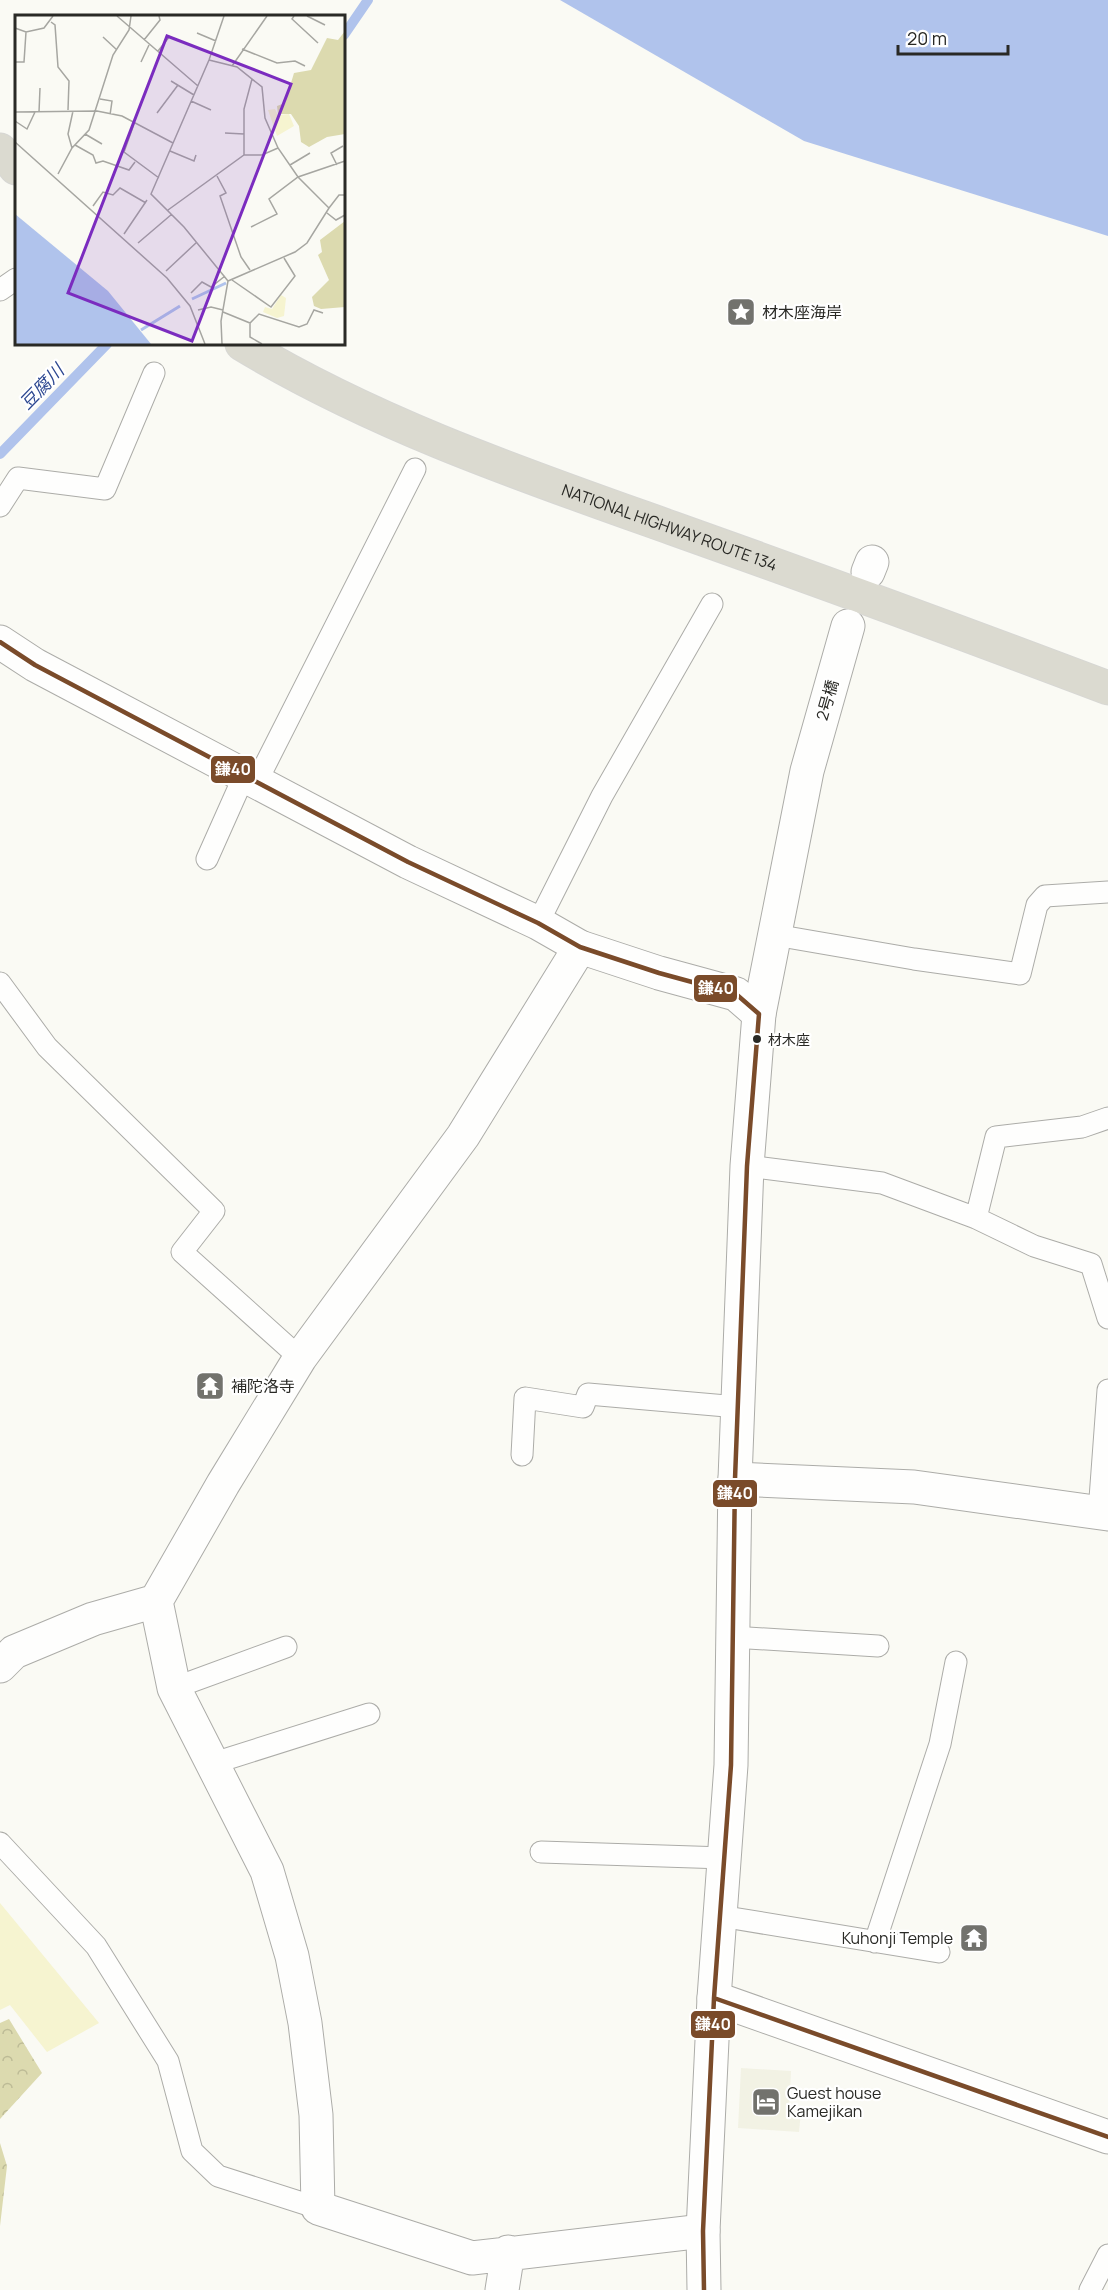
<svg xmlns="http://www.w3.org/2000/svg" width="1108" height="2290" font-family="Manrope,'Noto Sans JP',sans-serif">
<style>
.built{fill:#f2f2e4}
.forest{fill:url(#forest-crowns)}
.park{fill:#f6f4d0}
.water{fill:#b0c3ec}
.lines{fill:none;stroke-linecap:round;stroke-linejoin:round}
.stream{stroke:#b0c3ec;stroke-width:10}
.service-casing{stroke:#acaca8;stroke-width:23}
.minor-casing{stroke:#acaca8;stroke-width:35}
.tertiary-casing{stroke:#acaca8;stroke-width:35}
.trunk-casing{stroke:#d7d7d4;stroke-width:35}
.service{stroke:#fefefd;stroke-width:21}
.minor{stroke:#fefefd;stroke-width:33}
.tertiary{stroke:#fefefd;stroke-width:33}
.trunk{stroke:#dbdad0;stroke-width:33}
.bus-1-casing{stroke:#fff;stroke-width:9}
.bus-1{stroke:#7a4b2a;stroke-width:4.5}
.bus-dot{fill:#292925;stroke:#fff;stroke-width:2}
.labels{text-anchor:middle;stroke-width:4.5;stroke-linejoin:round;paint-order:stroke}
.bus-label{font-size:14px;fill:#292925;stroke:#fff;text-anchor:start}
.poi-label{font-size:16px;fill:#292925;stroke:#fff;text-anchor:start}
.street-label{font-size:16px;fill:#292925;stroke:#fff}
.water-label{font-size:18px;font-style:italic;fill:#2d4891;stroke:#fff}
.inset-river{fill:none;stroke:#b0c3ec;stroke-width:3}
.inset-road{fill:none;stroke:#a6a6a1;stroke-width:1.5}
.view{fill:#7b2cbf;fill-opacity:0.15;stroke:#7b2cbf;stroke-width:3}
.inset-edge{fill:none;stroke:#292925;stroke-width:3}
.line-badge{stroke:#fff;stroke-width:2}
.badge-label{font-size:16px;text-anchor:middle;font-weight:bold;fill:#fff}
</style>
<defs>
<pattern id="forest-crowns" width="20" height="18" patternUnits="userSpaceOnUse" patternTransform="scale(1.5)"><rect width="20" height="18" fill="#dcdaaf"/><path d="M2 6a3 3 0 1 1 6 0M12 15a3 3 0 1 1 6 0" fill="none" stroke="#bdbb96"/></pattern>
</defs>
<rect width="100%" height="100%" fill="#fafaf4"/>
<!-- built -->
<path class="built" d="M 741,2068 L 791,2071 L 789,2110 L 801,2112 L 799,2132 L 738,2128 Z"/>
<!-- forest -->
<path class="forest" d="M 9,2019 L 42,2073 L 0,2119 L 0,2023 Z
M 0,2143 L 7,2166 L 0,2226 Z"/>
<!-- park -->
<path class="park" d="M 0,1903 L 99,2023 L 47,2052 L 10,2005 L 0,2010 Z"/>
<!-- water -->
<path class="water" d="M 560,0 L 1108,0 L 1108,236 L 804,141 Z"/>
<g class="lines">
<!-- stream -->
<path class="stream" d="M 344,35 L 368,0
M 0,454 L 107,344"/>
<!-- service casing -->
<g class="service-casing">
<path id="service" d="M 0,290 L 16,279
M 0,506 L 18,478 L 105,489 L 154,373
M 256,783 L 415,469
M 207,859 L 244,776
M 538,923 L 602,796 L 712,604
M 775,935 L 914,959 L 1020,974 L 1037,905 L 1045,896 L 1108,892
M 0,983 L 47,1047 L 214,1211 L 182,1252 L 300,1358
M 747,1166 L 882,1183 L 976,1218 L 1034,1246 L 1091,1264 L 1108,1318
M 976,1218 L 996,1137 L 1082,1127 L 1108,1118
M 522,1455 L 525,1398 L 583,1407 L 588,1394 L 738,1407
M 1099,1512 L 1108,1390
M 732,1637 L 878,1646
M 174,1688 L 286,1647
M 214,1763 L 369,1714
M 0,1843 L 96,1946 L 168,2061 L 192,2151 L 218,2176 L 318,2208
M 541,1852 L 724,1858
M 720,1916 L 939,1952
M 875,1942 L 940,1744 L 956,1662
M 1090,2290 L 1108,2255"/>
</g>
<!-- minor casing -->
<g class="minor-casing">
<path id="minor" d="M 868,572 L 872,562
M 759,1014 L 807,771 L 848,626
M 735,1479 L 914,1487 L 1108,1514
M 156,1601 L 174,1688 L 267,1871 L 292,1956 L 305,2023 L 316,2115 L 318,2208 L 472,2258 L 703,2231
M 0,1666 L 14,1652 L 93,1619 L 156,1601 L 223,1484 L 300,1358 L 463,1136 L 580,947
M 714,1998 L 1108,2137
M 502,2290 L 508,2252"/>
</g>
<!-- tertiary casing -->
<g class="tertiary-casing">
<path id="tertiary" d="M 0,642 L 35,665 L 408,862 L 538,923 L 580,947 L 659,973 L 736,994 L 759,1014 L 747,1166 L 735,1479 L 731,1765 L 714,1998 L 703,2231 L 704,2290"/>
</g>
<!-- trunk casing -->
<g class="trunk-casing">
<g id="trunk">
<path d="M 0,150 L 16,168"/>
<path id="s1" d="M 242,344 C 376,425 526,476 672,528 C 818,580 963,633 1108,688"/>
</g>
</g>
<!-- service -->
<use href="#service" class="service"/>
<!-- minor -->
<use href="#minor" class="minor"/>
<!-- tertiary -->
<use href="#tertiary" class="tertiary"/>
<!-- trunk -->
<use href="#trunk" class="trunk"/>
<!-- bus-1 casing -->
<g class="bus-1-casing">
<path id="bus-1" d="M 0,642 L 35,665 L 408,862 L 538,923 L 580,947 L 659,973 L 736,994 L 759,1014 L 747,1166 L 735,1479 L 731,1765 L 714,1998 L 703,2231 L 704,2290
M 714,1998 L 1108,2137"/>
</g>
<!-- bus-1 -->
<use href="#bus-1" class="bus-1"/>
</g>
<!-- icons -->
<defs>
<g id="sight-square" transform="scale(1.5)"><rect x="-9" y="-9" width="18" height="18" rx="4" fill="#72726d" stroke="#fff"/><path d="M0-6L1.8-2.2L6-1.7L2.9 1.2L3.7 5.4L0 3.3L-3.7 5.4L-2.9 1.2L-6-1.7L-1.8-2.2Z" fill="#fff"/></g>
<g id="temple-square" transform="scale(1.5)"><rect x="-9" y="-9" width="18" height="18" rx="4" fill="#72726d" stroke="#fff"/><path d="M0-6L5-2H3V0L6.5 2.5H4V6H1.5V3h-3V6H-4V2.5H-6.5L-3 0V-2H-5Z" fill="#fff"/></g>
<g id="hotel-square" transform="scale(1.5)"><rect x="-9" y="-9" width="18" height="18" rx="4" fill="#72726d" stroke="#fff"/><path d="M-6-4.5h1.5V1H6V5H4.5V3h-9V5H-6ZM-4 0a1.8 1.8 0 1 1 3.6 0ZM.5 0V-2.5h3Q6-2.5 6 0Z" fill="#fff"/></g>
</defs>
<g fill-rule="evenodd">
<use href="#sight-square" x="741" y="312"/>
<use href="#temple-square" x="210" y="1386"/>
<use href="#temple-square" x="974" y="1938"/>
<use href="#hotel-square" x="766" y="2102"/>
</g>
<!-- markers -->
<circle class="bus-dot" cx="757" cy="1039" r="5"/>
<g class="labels">
<!-- bus labels -->
<g class="bus-label">
<text x="768" y="1045">材木座</text>
</g>
<!-- poi labels -->
<g class="poi-label">
<text x="762" y="318">材木座海岸</text>
<text x="231" y="1392">補陀洛寺</text>
<text x="953" y="1944" text-anchor="end">Kuhonji Temple</text>
<text x="787" y="2099">Guest house<tspan x="787" dy="18">Kamejikan</tspan></text>
</g>
<!-- street labels -->
<g class="street-label">
<text dy="6" stroke="none"><textPath href="#s1" startOffset="466">NATIONAL HIGHWAY ROUTE 134</textPath></text>
<text transform="translate(827 700) rotate(-74)" y="6">2号橋</text>
</g>
<!-- water labels -->
<g class="water-label">
<text transform="translate(42 387) rotate(-46)" y="6">豆腐川</text>
</g>
</g>
<!-- overview -->
<g transform="translate(15 15)">
<rect width="330" height="330" fill="#fafaf4"/>
<path d="M 330,16 L 330,119 L 312,122 L 294,132 L 286,127 L 284,111 L 276,99 L 263,99 L 262,91 L 270,88 L 279,58 L 296,55 L 312,23 L 323,25 ZM 330,206 L 330,292 L 306,294 L 299,291 L 297,282 L 314,265 L 303,240 L 307,237 L 305,225 Z" fill="#dcdaaf"/>
<path d="M 266,280 L 271,283 L 269,301 L 262,303 L 248,297 L 250,292 L 257,294 Z" fill="#f6f4d0"/>
<path d="M 260,94 L 263,100 L 274,99 L 279,111 L 262,121 L 253,95 Z" fill="#f6f4d0"/>
<path d="M 0,199 L 93,276 L 136,329 L 0,329 Z" fill="#b0c3ec"/>
<path class="inset-river" d="M 177,284 L 211,268M 126,315 L 165,291"/>
<path class="inset-road" d="M 102,1 L 183,71M 279,1 L 277,4 L 303,28M 292,1 L 310,10M 36,7 L 40,10 L 43,52 L 54,66 L 53,95M 0,13 L 11,17 L 29,13 L 38,1M 182,18 L 201,26M 88,22 L 102,35M 129,25 L 145,5 L 144,1M 227,34 L 262,48 L 280,46 L 290,51M 143,36 L 155,21M 194,45 L 222,52 L 247,72 L 250,103 L 263,133 L 283,162 L 314,193 L 292,228 L 280,237 L 213,266M 0,47 L 9,47 L 11,17M 126,47 L 134,30M 217,51 L 252,1M 156,66 L 179,80M 85,84 L 97,86 L 95,100M 176,86 L 196,95M 0,97 L 82,96 L 107,101 L 158,128M 24,97 L 25,73M 142,98 L 163,70M 0,106 L 12,114 L 20,97M 119,109 L 109,137 L 144,163M 210,118 L 229,119M 70,119 L 87,129M 0,127 L 152,263 L 175,291 L 190,329M 60,130 L 78,140 L 81,148 L 88,146 L 114,155 L 120,147M 57,133 L 53,119 L 58,96M 155,136 L 179,146 L 181,140M 229,140 L 229,94 L 237,64M 275,150 L 295,138M 322,150 L 316,138 L 328,131M 43,159 L 57,133 L 74,115 L 98,40 L 114,15 L 116,1M 202,161 L 211,178 L 205,181 L 226,242 L 235,255M 78,191 L 88,177 L 98,180 L 105,173 L 131,188M 314,193 L 324,180 L 330,180M 153,195 L 229,140 L 247,140 L 263,133M 312,198 L 321,205 L 330,200M 236,212 L 262,199 L 254,184 L 283,162 L 330,146M 109,219 L 132,185M 123,228 L 157,199M 151,256 L 182,227M 217,265 L 256,292 L 280,261 L 269,243M 176,278 L 187,267 L 196,272 L 210,261M 183,295 L 196,292 L 208,295M 208,297 L 235,308 L 244,299 L 284,312 L 292,309 L 299,295 L 308,298M 235,308 L 235,322 L 247,329M 207,329 L 206,306 L 213,266 L 169,212 L 136,179 L 194,45 L 209,1"/>
<path class="view" d="M 152,21 L 276,69 L 177,326 L 53,278 Z"/>
<rect width="330" height="330" class="inset-edge"/>
</g>
<g class="line-badge">
<rect x="210" y="755" width="46" height="29" rx="6" fill="#7a4b2a"/>
<rect x="693" y="974" width="45" height="29" rx="6" fill="#7a4b2a"/>
<rect x="712" y="1479" width="46" height="29" rx="6" fill="#7a4b2a"/>
<rect x="690" y="2010" width="46" height="29" rx="6" fill="#7a4b2a"/>
</g>
<g class="badge-label">
<text x="233" y="775">鎌40</text>
<text x="716" y="994">鎌40</text>
<text x="735" y="1499">鎌40</text>
<text x="713" y="2030">鎌40</text>
</g>
<!-- scale -->
<path d="M898 45v9h110v-9" fill="none" stroke="#292925" stroke-width="3"/>
<text x="907" y="45" font-size="18" fill="#292925" stroke="#ffffff" stroke-width="4.5" paint-order="stroke">20 m</text>
</svg>
